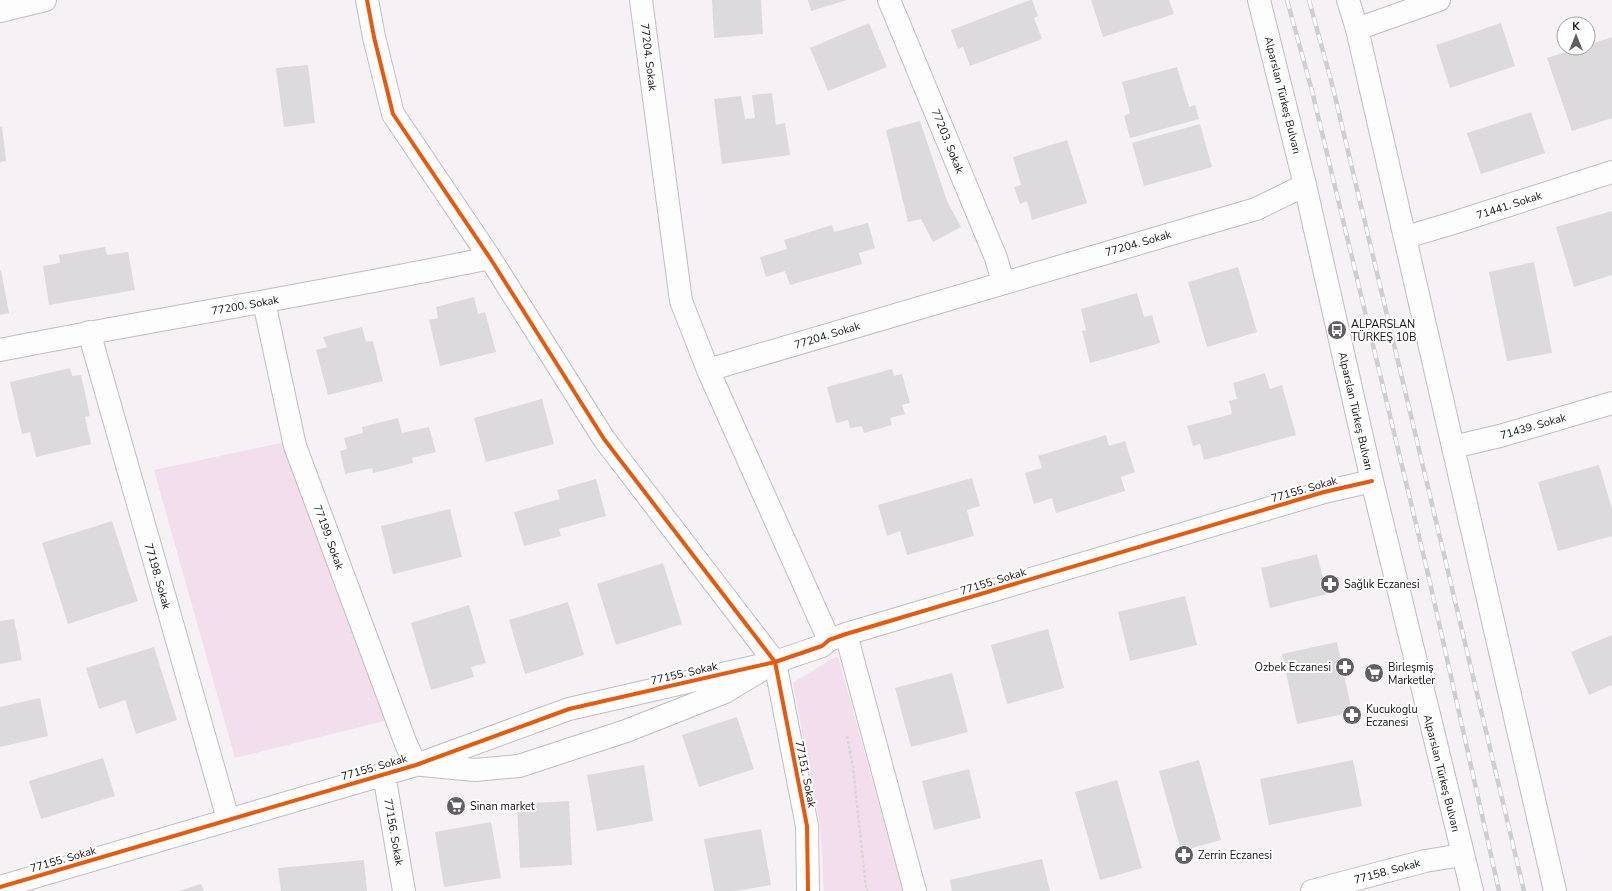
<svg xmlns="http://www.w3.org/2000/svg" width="1612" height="891" font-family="'Nunito Sans',sans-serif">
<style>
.green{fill:#f3deee}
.building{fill:#dddadd}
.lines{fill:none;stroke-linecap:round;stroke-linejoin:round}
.minor-casing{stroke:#c1bdc0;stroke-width:24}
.major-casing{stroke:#c1bdc0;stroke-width:24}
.path{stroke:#d7d7d7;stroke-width:2.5;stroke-dasharray:3 2;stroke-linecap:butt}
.minor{stroke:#fefdfd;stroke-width:22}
.major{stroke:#fefdfd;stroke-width:22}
.rail-casing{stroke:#cfcecf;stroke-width:4.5}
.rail{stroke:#fff;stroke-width:3;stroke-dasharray:9;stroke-linecap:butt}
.cycleway-casing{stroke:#fff;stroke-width:6}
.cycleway{stroke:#e8590c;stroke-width:4}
.labels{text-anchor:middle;stroke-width:4;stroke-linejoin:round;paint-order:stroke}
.street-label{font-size:11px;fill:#131113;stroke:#fff}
.poi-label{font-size:11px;fill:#131113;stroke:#fff;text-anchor:start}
</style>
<rect width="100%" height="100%" fill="#f5f1f4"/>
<!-- green -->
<path class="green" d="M 285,442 L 388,720 L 235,758 L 154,470 Z
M 838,657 L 903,891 L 824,891 L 820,825 L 793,683 L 830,660 Z"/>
<!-- building -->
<path class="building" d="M 712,0 L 761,0 L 763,34 L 714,38 Z
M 808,0 L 847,0 L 811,11 Z
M 1030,0 L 1032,0 L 1038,16 L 1034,18 L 1042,39 L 970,66 L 963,47 L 958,49 L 951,30 Z
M 1091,0 L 1169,0 L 1174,14 L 1103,37 Z
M 869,23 L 887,67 L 828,91 L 810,48 Z
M 1501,23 L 1515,66 L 1450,88 L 1436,45 Z
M 1612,37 L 1612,118 L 1572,131 L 1547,58 L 1579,48 L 1588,48 L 1588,45 Z
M 308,65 L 315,123 L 284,127 L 276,68 Z
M 1177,67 L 1189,107 L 1195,105 L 1199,119 L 1130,138 L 1124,116 L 1130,113 L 1122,82 Z
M 772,93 L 776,125 L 785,123 L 790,155 L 722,164 L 714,99 L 741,96 L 745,119 L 755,118 L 752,95 Z
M 1531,112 L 1545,153 L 1481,174 L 1467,133 Z
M 920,121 L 947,201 L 961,227 L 933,242 L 921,219 L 908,222 L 886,130 Z
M 1200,124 L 1212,167 L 1144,186 L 1132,143 Z
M 2,126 L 6,161 L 0,162 L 0,127 Z
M 1067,140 L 1087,203 L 1032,220 L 1027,201 L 1020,204 L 1014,187 L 1021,185 L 1013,157 Z
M 1612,211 L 1612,275 L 1574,287 L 1556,227 Z
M 868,223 L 875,248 L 859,253 L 862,264 L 790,285 L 785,271 L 766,277 L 760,257 L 787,249 L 784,240 L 832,225 L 834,232 Z
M 105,247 L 107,255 L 128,252 L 135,290 L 49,305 L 43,266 L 60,263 L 59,255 Z
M 1534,262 L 1552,353 L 1507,361 L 1489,272 Z
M 1238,267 L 1257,332 L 1207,347 L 1188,282 Z
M 1,270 L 9,313 L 0,315 L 0,271 Z
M 1137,293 L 1144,317 L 1152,315 L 1160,343 L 1090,363 L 1082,331 L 1086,330 L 1081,309 Z
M 474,297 L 478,314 L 485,312 L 496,352 L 440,366 L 429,320 L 438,318 L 436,307 Z
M 362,327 L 366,342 L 373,341 L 383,381 L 328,395 L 316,350 L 327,347 L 323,337 Z
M 70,368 L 72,376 L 81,375 L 90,416 L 85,417 L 91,444 L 36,457 L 30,432 L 22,434 L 10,382 Z
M 892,369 L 894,376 L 902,374 L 910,403 L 902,405 L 905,414 L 890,418 L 892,425 L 864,433 L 862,426 L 850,428 L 848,420 L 836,423 L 827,387 Z
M 1265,373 L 1270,389 L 1282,385 L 1296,435 L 1204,460 L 1200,444 L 1193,446 L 1187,426 L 1232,414 L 1229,401 L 1237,399 L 1233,383 Z
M 542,399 L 554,444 L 486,462 L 474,418 Z
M 398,418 L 402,433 L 429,427 L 436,452 L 412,458 L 413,463 L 373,473 L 372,468 L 345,474 L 340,451 L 347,449 L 344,438 L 363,433 L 362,427 Z
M 1106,435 L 1109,446 L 1125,441 L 1135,472 L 1121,477 L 1125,491 L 1056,513 L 1052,498 L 1034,504 L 1025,473 L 1042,468 L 1038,456 Z
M 1599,465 L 1612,509 L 1612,536 L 1558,551 L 1538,482 Z
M 972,478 L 980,506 L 967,510 L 974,536 L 907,555 L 900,531 L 887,536 L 878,505 Z
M 596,479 L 606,516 L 559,529 L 561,536 L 524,546 L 514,512 L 560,499 L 557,490 Z
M 450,509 L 462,557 L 393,574 L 381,526 Z
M 112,521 L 138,601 L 68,624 L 42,543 Z
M 1317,554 L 1327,594 L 1270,608 L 1261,568 Z
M 663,563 L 682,624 L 616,645 L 597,584 Z
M 1185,596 L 1197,645 L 1130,661 L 1118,612 Z
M 568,602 L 584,655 L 525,674 L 509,620 Z
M 469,605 L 486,663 L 471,667 L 474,677 L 431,690 L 411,623 Z
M 14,619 L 22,660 L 0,664 L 0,621 Z
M 1048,629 L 1064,688 L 1007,704 L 991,645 Z
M 1612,635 L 1612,685 L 1589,695 L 1571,652 Z
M 1337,642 L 1352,712 L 1297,724 L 1282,654 Z
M 154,647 L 177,720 L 136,734 L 125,700 L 99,709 L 86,668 Z
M 952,673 L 968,732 L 911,747 L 895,688 Z
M 40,698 L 48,736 L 0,747 L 0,707 Z
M 737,717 L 754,769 L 699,787 L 682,735 Z
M 103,758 L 115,796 L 41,819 L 29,781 Z
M 1199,760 L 1221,840 L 1181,851 L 1159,771 Z
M 1353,760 L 1362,806 L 1269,825 L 1260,779 Z
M 644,765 L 653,821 L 597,831 L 587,775 Z
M 969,769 L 981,818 L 934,830 L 922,781 Z
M 1117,780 L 1142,868 L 1100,880 L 1075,792 Z
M 569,801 L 572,865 L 520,868 L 517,804 Z
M 491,822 L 501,878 L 444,887 L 435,832 Z
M 761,829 L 771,885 L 734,891 L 714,891 L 704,839 Z
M 1042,859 L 1050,891 L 952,891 L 950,880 Z
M 364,860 L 367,891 L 281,891 L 278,868 Z
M 201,884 L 204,891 L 179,891 Z"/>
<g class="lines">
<!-- minor casing -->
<g class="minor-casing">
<path id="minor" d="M 367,0 L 374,37 L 393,114 L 490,258 L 604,439 L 775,662 L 807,826 L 808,891
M 641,0 L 681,301 L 708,370 L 829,640
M 889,0 L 996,258 L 1003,282
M 0,11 L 45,0
M 1357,29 L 1439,0
M 1406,237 L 1450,224 L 1612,172
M 264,302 L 295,446 L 406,744 L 416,765
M 89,332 L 228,819
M 0,350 C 163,318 327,292 490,258
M 708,370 L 1256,209 L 1305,185
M 1453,447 L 1500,436 L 1612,403
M 846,634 L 915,891
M 422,765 L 475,770 L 519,766 L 626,731 L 725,692 L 760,671
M 384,774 L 404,891
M 0,887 L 416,765 L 569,709 L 775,662 L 822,646 L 829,640 L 846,634 L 1324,492 L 1372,481
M 1312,891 L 1425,861 L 1462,855"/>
</g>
<!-- major casing -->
<g class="major-casing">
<path id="major" d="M 1259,0 L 1305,185 L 1372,481 L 1472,891
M 1348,0 L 1357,29 C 1425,316 1487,604 1555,891"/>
</g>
<!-- path -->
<path class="path" d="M 847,736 L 853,768 L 866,888 L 868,891"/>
<!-- minor -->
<use href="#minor" class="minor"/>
<!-- major -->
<use href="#major" class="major"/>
<!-- rail casing -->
<g class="rail-casing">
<path id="rail" d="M 1287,0 L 1312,91 L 1428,574 L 1499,891
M 1309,0 L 1333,88 L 1524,891"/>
</g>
<!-- rail -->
<use href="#rail" class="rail"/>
<!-- cycleway casing -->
<g class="cycleway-casing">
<path id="cycleway" d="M 367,0 L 374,37 L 393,114 L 490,258 L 604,439 L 775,662 L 807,826 L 808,891
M 0,887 L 416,765 L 569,709 L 775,662 L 822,646 L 829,640 L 846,634 L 1324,492 L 1372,481"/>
</g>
<!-- cycleway -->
<use href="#cycleway" class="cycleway"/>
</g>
<!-- icons -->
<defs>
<g id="bus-disc" transform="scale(1)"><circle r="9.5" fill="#625f62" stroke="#fff"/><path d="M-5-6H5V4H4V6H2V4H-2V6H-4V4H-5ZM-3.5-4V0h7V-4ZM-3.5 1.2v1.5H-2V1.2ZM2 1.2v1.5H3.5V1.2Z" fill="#fff"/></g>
<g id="pharmacy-disc" transform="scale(1)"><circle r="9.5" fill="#625f62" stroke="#fff"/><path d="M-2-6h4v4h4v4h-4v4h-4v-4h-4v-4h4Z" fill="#fff"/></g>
<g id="supermarket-disc" transform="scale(1)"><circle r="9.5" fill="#625f62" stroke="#fff"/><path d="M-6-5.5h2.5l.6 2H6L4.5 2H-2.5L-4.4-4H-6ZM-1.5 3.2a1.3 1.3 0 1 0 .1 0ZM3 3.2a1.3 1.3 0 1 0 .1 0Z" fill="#fff"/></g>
</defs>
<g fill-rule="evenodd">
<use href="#bus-disc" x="1337" y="330"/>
<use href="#pharmacy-disc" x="1330" y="584"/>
<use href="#pharmacy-disc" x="1345" y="667"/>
<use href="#supermarket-disc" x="1374" y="673"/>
<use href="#pharmacy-disc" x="1352" y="715"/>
<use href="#supermarket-disc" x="456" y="806"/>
<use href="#pharmacy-disc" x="1184" y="855"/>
</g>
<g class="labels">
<!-- street labels -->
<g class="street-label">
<text transform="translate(649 57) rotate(83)" y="4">77204. Sokak</text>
<text transform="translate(1283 95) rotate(76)" y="4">Alparslan Türkeş Bulvarı</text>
<text transform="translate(948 141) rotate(68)" y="4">77203. Sokak</text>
<text transform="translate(1509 205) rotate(-18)" y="4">71441. Sokak</text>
<text transform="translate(1138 243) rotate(-16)" y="4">77204. Sokak</text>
<text transform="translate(245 305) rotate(-10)" y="4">77200. Sokak</text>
<text transform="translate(827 335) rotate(-17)" y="4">77204. Sokak</text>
<text transform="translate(1356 411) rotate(77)" y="4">Alparslan Türkeş Bulvarı</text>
<text transform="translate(1533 426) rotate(-16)" y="4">71439. Sokak</text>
<text transform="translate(1304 489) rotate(-16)" y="4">77155. Sokak</text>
<text transform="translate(329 537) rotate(70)" y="4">77199. Sokak</text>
<text transform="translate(158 576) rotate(74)" y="4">77198. Sokak</text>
<text transform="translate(993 581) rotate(-17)" y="4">77155. Sokak</text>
<text transform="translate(684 673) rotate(-13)" y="4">77155. Sokak</text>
<text transform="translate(374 767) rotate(-16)" y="4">77155. Sokak</text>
<text transform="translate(1442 773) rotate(76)" y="4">Alparslan Türkeş Bulvarı</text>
<text transform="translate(806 774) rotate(79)" y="4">77151. Sokak</text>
<text transform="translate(394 832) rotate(80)" y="4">77156. Sokak</text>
<text transform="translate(63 859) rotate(-16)" y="4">77155. Sokak</text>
<text transform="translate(1387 871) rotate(-15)" y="4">77158. Sokak</text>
</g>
<!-- poi labels -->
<g class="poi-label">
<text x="1351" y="328">ALPARSLAN<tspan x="1351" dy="13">TÜRKEŞ 10B</tspan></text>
<text x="1344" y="588">Sağlık Eczanesi</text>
<text x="1331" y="671" text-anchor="end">Ozbek Eczanesi</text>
<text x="1388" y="671">Birleşmiş<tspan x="1388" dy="13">Marketler</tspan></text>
<text x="1366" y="713">Kucukoglu<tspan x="1366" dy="13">Eczanesi</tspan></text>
<text x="470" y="810">Sinan market</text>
<text x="1198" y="859">Zerrin Eczanesi</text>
</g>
</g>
<!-- north arrow -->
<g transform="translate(1576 36)"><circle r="19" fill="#ffffff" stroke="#a1a0a1"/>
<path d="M0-3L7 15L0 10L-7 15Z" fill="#625f62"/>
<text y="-6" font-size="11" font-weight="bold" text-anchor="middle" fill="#131113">K</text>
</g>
</svg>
